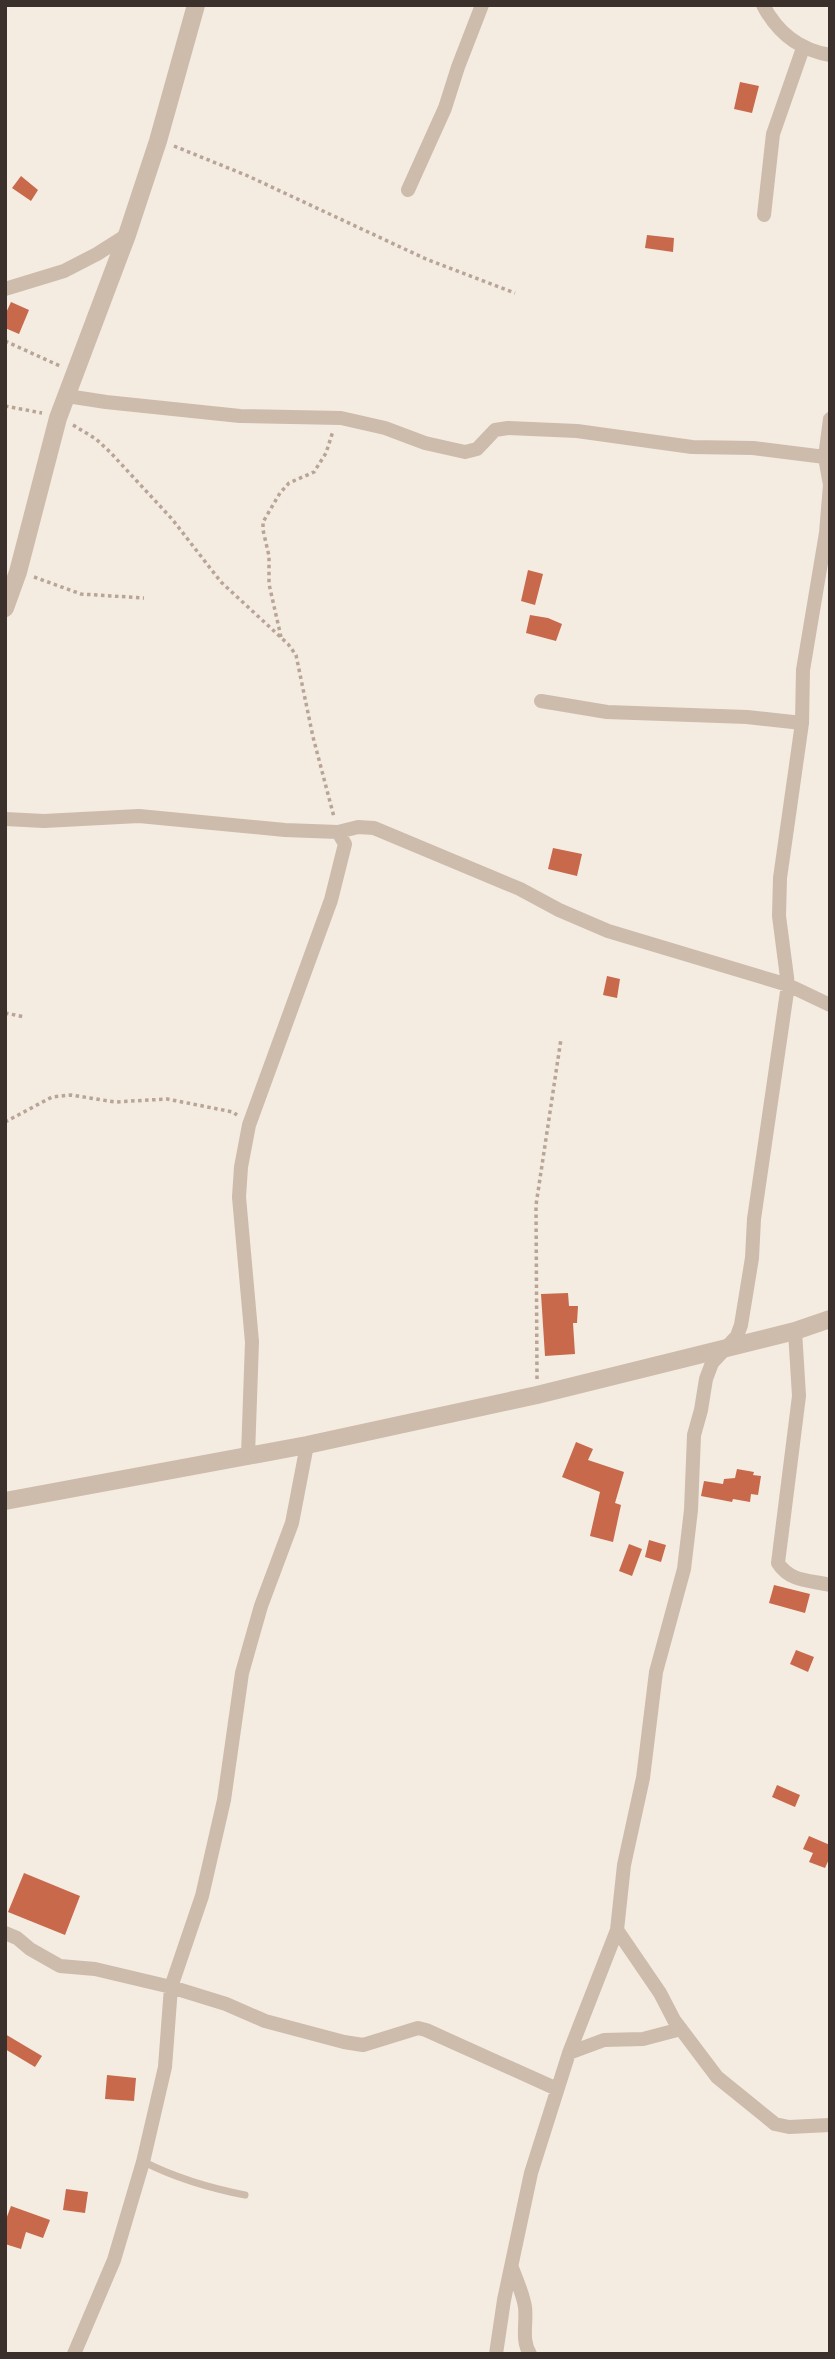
<svg xmlns="http://www.w3.org/2000/svg" width="835" height="2359" font-family="'Titillium Web',sans-serif">
<style>
.building{fill:#c8694b}
.lines{fill:none;stroke-linecap:round;stroke-linejoin:round}
.path{stroke:#b9a596;stroke-width:3.5;stroke-dasharray:3.5 3.5;stroke-linecap:butt}
.service{stroke:#cdbbac;stroke-width:7}
.minor{stroke:#cdbbac;stroke-width:14}
.tertiary{stroke:#cdbbac;stroke-width:18}
</style>
<rect width="100%" height="100%" fill="#f4ebe1"/>
<!-- building -->
<path class="building" d="M 740,82 L 759,86 L 752,113 L 734,109 Z
M 21,176 L 38,190 L 31,201 L 12,188 Z
M 647,235 L 674,238 L 673,252 L 645,248 Z
M 11,302 L 29,310 L 19,334 L 5,328 L 5,315 Z
M 528,570 L 543,574 L 535,605 L 521,601 Z
M 530,615 L 548,618 L 562,624 L 556,641 L 526,633 Z
M 553,848 L 582,854 L 577,876 L 548,869 Z
M 607,976 L 620,979 L 617,998 L 603,995 Z
M 568,1293 L 569,1306 L 578,1306 L 577,1323 L 573,1323 L 575,1354 L 545,1356 L 541,1294 Z
M 576,1442 L 593,1449 L 588,1460 L 624,1472 L 615,1503 L 621,1505 L 613,1542 L 590,1536 L 600,1492 L 562,1477 Z
M 737,1469 L 754,1472 L 753,1475 L 761,1476 L 758,1495 L 751,1494 L 750,1502 L 733,1499 L 732,1502 L 701,1496 L 704,1481 L 723,1484 L 724,1479 L 735,1478 Z
M 649,1540 L 666,1545 L 661,1562 L 645,1557 Z
M 629,1544 L 642,1549 L 632,1576 L 619,1571 Z
M 774,1585 L 810,1594 L 805,1613 L 769,1603 Z
M 796,1650 L 814,1657 L 808,1672 L 790,1664 Z
M 777,1785 L 800,1795 L 795,1807 L 772,1797 Z
M 809,1836 L 830,1845 L 830,1857 L 825,1868 L 809,1862 L 813,1853 L 803,1849 Z
M 24,1873 L 80,1896 L 65,1935 L 8,1912 Z
M 5,2034 L 42,2056 L 35,2067 L 5,2049 Z
M 107,2075 L 136,2078 L 134,2101 L 105,2099 Z
M 66,2189 L 88,2192 L 85,2213 L 63,2210 Z
M 11,2206 L 50,2220 L 43,2238 L 26,2232 L 21,2249 L 5,2244 L 5,2222 Z"/>
<g class="lines">
<!-- path -->
<path class="path" d="M 174,146 L 248,176 L 426,259 L 515,293
M 5,341 L 60,366
M 5,406 L 42,413
M 73,425 L 96,439 L 110,452 L 172,519 L 221,582 L 288,644 L 296,655 L 313,737 L 334,817
M 34,577 L 81,594 L 144,598
M 281,637 L 269,584 L 269,556 L 263,530 L 263,522 L 280,493 L 289,483 L 314,472 L 326,453 L 333,431
M 5,1013 L 25,1017
M 5,1122 L 52,1097 L 71,1095 L 115,1102 L 167,1099 L 233,1112 L 237,1115
M 537,1379 L 536,1205 L 561,1039"/>
<!-- service -->
<path class="service" d="M 144,2162 C 176,2178 209,2188 245,2195"/>
<!-- minor -->
<path class="minor" d="M 763,5 C 777,32 799,50 830,55
M 408,190 L 445,108 L 458,67 L 482,5
M 764,215 L 773,134 L 803,48
M 5,289 L 64,271 L 97,254 L 127,235
M 67,396 L 106,402 L 240,416 L 341,418 L 385,428 L 425,443 L 465,452 L 477,449 L 495,430 L 508,428 L 577,431 L 692,447 L 753,448 L 825,457
M 541,701 L 607,712 L 747,717 L 802,723
M 5,819 L 44,821 L 139,816 L 285,830 L 338,832 L 358,827 L 374,828 L 520,889 L 559,910 L 608,931 L 788,985 L 830,1005
M 795,1331 L 799,1396 L 778,1563 C 790,1582 810,1580 830,1585
M 248,1455 L 252,1342 L 239,1197 L 241,1167 L 249,1125 L 331,900 L 345,844 L 338,832
M 617,1930 L 660,1993 L 674,2020 L 717,2077 L 775,2124 L 789,2127 L 830,2125
M 5,1933 L 17,1938 L 30,1949 L 60,1966 L 95,1969 L 171,1987 L 226,2004 L 265,2021 L 344,2042 L 363,2045 L 418,2028 L 426,2030 L 557,2089
M 569,2053 L 604,2040 L 643,2039 L 681,2029
M 512,2268 C 517,2281 523,2294 525,2307 C 527,2323 521,2340 530,2354
M 74,2354 L 114,2260 L 143,2162 L 165,2067 L 171,1987 L 202,1896 L 224,1800 L 242,1673 L 261,1606 L 292,1523 L 307,1445
M 496,2354 L 504,2300 L 531,2173 L 569,2053 L 617,1930 L 624,1865 L 643,1778 L 656,1672 L 684,1569 L 691,1510 L 694,1435 L 701,1410 L 706,1379 L 712,1363 L 737,1336 L 741,1325 L 752,1258 L 754,1219 L 788,985 L 779,916 L 780,878 L 802,723 L 803,670 L 826,533 L 830,485 L 825,457 L 830,419"/>
<!-- tertiary -->
<path class="tertiary" d="M 5,608 L 18,572 L 58,418 L 127,235 L 158,141 L 196,5
M 5,1501 L 307,1445 L 537,1395 L 795,1331 L 830,1319"/>
</g>
<!-- border -->
<rect width="835" height="2359" fill="none" stroke="#3b302b" stroke-width="14"/>
</svg>
